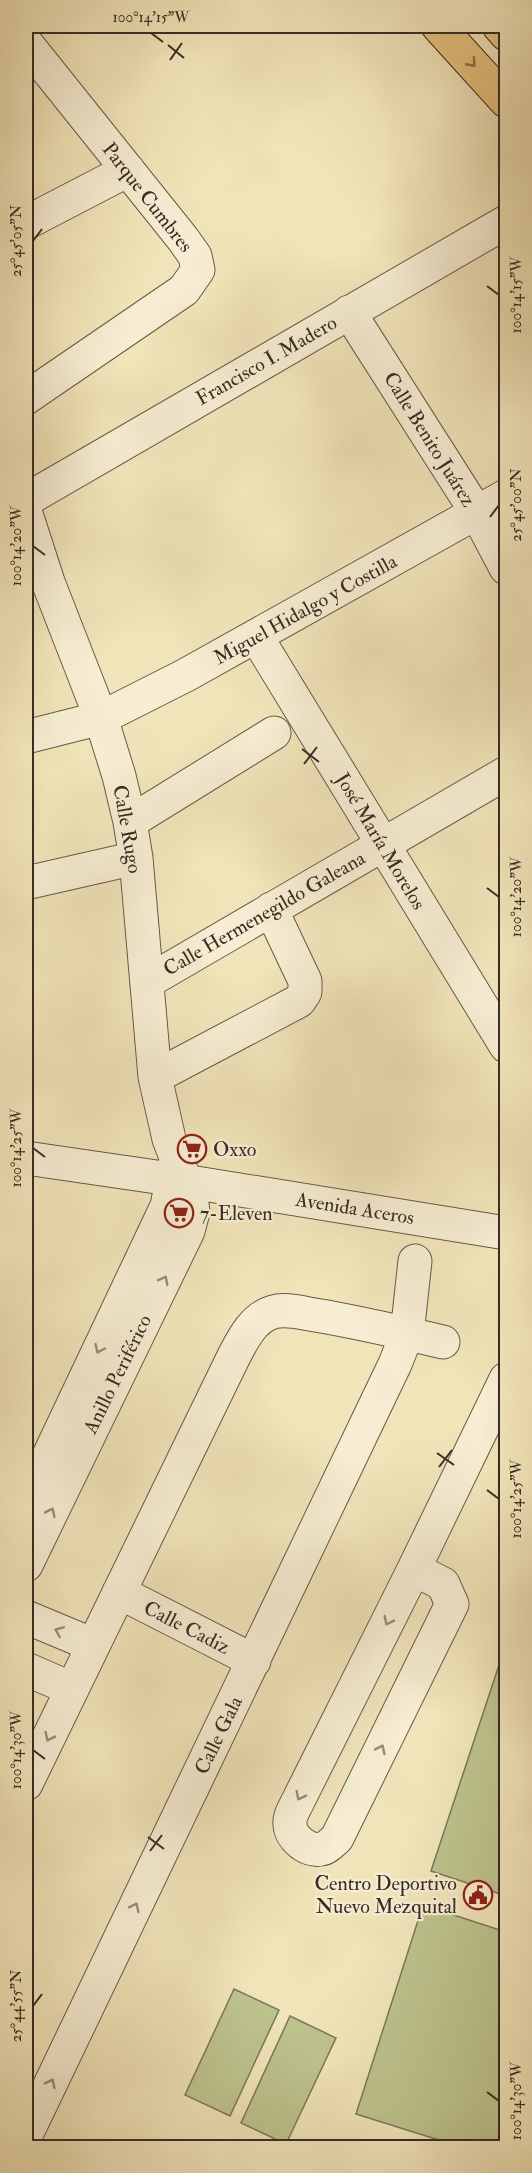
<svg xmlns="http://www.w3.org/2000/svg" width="532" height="2173" font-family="'IM FELL Double Pica',serif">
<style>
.green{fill:#bdc38d;stroke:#7a7858;stroke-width:1.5}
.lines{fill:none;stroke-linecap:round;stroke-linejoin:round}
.minor-casing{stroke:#665a49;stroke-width:35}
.major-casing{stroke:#372c24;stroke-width:35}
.minor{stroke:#f6edd2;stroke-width:33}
.major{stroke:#e8c27c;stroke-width:33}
.oneway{stroke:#87704c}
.oneway2{stroke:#968c7b}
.ticks{fill:none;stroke:#372c24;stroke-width:2}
.labels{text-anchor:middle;stroke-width:4.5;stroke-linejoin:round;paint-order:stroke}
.street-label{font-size:20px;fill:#372c24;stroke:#f6edd2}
.poi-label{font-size:20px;fill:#372c24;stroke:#f6edd2;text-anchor:start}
.neatline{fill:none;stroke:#372c24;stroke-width:2}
.ticks-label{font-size:15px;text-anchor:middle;fill:#372c24}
</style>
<rect width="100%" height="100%" fill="#f1e4b9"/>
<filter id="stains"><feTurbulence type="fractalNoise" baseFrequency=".00333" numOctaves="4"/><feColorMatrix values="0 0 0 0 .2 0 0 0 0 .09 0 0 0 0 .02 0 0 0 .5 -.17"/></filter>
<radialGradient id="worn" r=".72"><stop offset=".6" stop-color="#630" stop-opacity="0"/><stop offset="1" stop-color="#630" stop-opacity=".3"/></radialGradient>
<!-- green -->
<path class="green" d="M 500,1662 L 506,1664 L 506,1896 L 431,1871 Z
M 423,1905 L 506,1932 L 506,2147 L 461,2147 L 356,2114 Z
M 234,1989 L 279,2010 L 230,2116 L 185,2095 Z
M 290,2016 L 336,2038 L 286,2144 L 241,2123 Z"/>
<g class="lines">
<!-- minor casing -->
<g class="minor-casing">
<path id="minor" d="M 26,43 L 183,239 L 195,256 L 198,270 L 184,290 L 26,398
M 26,223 L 128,170
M 349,312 L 477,513 L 506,568
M 26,500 L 506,222
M 26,514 L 48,582 L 101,718 L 119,776 L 130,822 L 136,858 L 155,1077 L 169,1139 L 191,1196 L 193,1212 L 188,1231 L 26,1565
M 256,636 L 506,1046
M 26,737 L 101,718 L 186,675 L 506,496
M 130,822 L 274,733
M 26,883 L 136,858
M 147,982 L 506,773
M 155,1077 L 299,1001 L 305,992 L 305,981 L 271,909
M 26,1158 L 184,1181 L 506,1233
M 26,1504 L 167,1206 L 176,1159
M 414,1569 L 443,1584 L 452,1604 L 337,1838 C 332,1842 328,1848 321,1849 C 307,1852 290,1837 290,1824 C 289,1818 293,1811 296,1805 L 414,1569 L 506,1379
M 119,1592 L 254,1661
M 26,1617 L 93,1645
M 26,1669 L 72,1689
M 26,1784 L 234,1356 C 243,1339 253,1318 273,1312 C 286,1308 302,1313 315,1315 C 358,1322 400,1332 443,1342
M 26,2135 L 395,1364 L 407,1334 L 415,1261"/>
</g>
<!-- major casing -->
<g class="major-casing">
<path id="major" d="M 438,26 L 506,101
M 499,26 L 506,34"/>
</g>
<!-- minor -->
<use href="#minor" class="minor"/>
<!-- major -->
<use href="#major" class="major"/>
</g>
<!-- one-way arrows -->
<defs><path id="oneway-chevron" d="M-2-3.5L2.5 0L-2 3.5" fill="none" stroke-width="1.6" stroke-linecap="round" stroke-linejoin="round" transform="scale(1.5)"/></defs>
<use class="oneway" href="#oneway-chevron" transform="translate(472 63) rotate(48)"/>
<g class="oneway2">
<use href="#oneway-chevron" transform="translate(164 1280) rotate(-63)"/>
<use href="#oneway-chevron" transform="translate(99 1349) rotate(115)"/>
<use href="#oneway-chevron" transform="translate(51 1512) rotate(-64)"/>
<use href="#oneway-chevron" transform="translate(388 1621) rotate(117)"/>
<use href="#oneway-chevron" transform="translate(59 1631) rotate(-157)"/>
<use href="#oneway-chevron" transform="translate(49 1737) rotate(116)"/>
<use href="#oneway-chevron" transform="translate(381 1749) rotate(-64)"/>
<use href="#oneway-chevron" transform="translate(300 1796) rotate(117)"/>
<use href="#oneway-chevron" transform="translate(135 1907) rotate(-64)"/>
<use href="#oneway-chevron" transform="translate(51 2083) rotate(-64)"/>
</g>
<!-- ticks -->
<path class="ticks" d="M 151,33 L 163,42M 168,45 L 184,58M 170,60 L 182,43M 33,241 L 42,229M 487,286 L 499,295M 490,517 L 499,505M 33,546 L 45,555M 302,749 L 319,762M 304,764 L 317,747M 487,888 L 499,897M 33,1148 L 45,1157M 437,1453 L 454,1465M 439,1467 L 452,1450M 487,1490 L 499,1499M 33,1750 L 45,1759M 148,1837 L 164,1849M 150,1851 L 162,1835M 33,2006 L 42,1994M 487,2092 L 499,2101"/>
<!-- icons -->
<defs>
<g id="supermarket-ring" transform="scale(1.5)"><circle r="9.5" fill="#f6edd2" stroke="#8f2418" stroke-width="1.5"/><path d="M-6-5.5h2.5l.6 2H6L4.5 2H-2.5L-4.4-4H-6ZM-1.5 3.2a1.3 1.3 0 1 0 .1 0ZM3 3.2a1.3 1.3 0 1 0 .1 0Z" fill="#8f2418"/></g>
<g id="civic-ring" transform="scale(1.5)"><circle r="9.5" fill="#f6edd2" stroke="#8f2418" stroke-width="1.5"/><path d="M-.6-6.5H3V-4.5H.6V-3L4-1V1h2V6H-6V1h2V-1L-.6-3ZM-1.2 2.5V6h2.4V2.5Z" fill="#8f2418"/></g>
</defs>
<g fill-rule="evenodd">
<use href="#supermarket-ring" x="192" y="1149"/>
<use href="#supermarket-ring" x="179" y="1213"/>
<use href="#civic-ring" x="478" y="1895"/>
</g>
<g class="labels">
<!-- street labels -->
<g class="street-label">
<text transform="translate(148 197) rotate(52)" y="7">Parque Cumbres</text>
<text transform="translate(266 360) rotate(-30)" y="7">Francisco I. Madero</text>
<text transform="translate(430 439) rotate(58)" y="7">Calle Benito Juárez</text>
<text transform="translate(305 609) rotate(-29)" y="7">Miguel Hidalgo y Costilla</text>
<text transform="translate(128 829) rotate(80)" y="7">Calle Rugo</text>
<text transform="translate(381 841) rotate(59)" y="7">José María Morelos</text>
<text transform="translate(264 913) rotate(-30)" y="7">Calle Hermenegildo Galeana</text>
<text transform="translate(355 1208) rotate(9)" y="7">Avenida Aceros</text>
<text transform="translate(117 1374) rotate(-64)" y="7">Anillo Periférico</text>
<text transform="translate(187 1627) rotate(27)" y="7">Calle Cadiz</text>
<text transform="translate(218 1735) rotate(-64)" y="7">Calle Gala</text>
</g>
<!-- poi labels -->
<g class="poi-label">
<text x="213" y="1156">Oxxo</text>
<text x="200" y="1220">7-Eleven</text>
<text x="457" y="1890" text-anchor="end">Centro Deportivo<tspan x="457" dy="23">Nuevo Mezquital</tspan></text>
</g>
</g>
<!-- margin -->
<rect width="532" height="2173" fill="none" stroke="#f1e4b9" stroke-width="66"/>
<rect x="33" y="33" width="466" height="2107" class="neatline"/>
<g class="ticks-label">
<text x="151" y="22">100°14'15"W</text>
<text transform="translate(16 241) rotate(-90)" y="5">25°45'05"N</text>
<text transform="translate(516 295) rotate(-90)" y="5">100°14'15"W</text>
<text transform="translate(516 505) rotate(-90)" y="5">25°45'00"N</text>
<text transform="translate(16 546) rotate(-90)" y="5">100°14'20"W</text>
<text transform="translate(516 897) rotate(-90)" y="5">100°14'20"W</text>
<text transform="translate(16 1148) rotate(-90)" y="5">100°14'25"W</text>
<text transform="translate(516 1499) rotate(-90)" y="5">100°14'25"W</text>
<text transform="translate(16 1750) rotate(-90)" y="5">100°14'30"W</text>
<text transform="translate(16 2006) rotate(-90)" y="5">25°44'55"N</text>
<text transform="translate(516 2101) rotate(-90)" y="5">100°14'30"W</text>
</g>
<rect width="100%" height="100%" filter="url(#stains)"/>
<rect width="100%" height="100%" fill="url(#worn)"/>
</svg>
